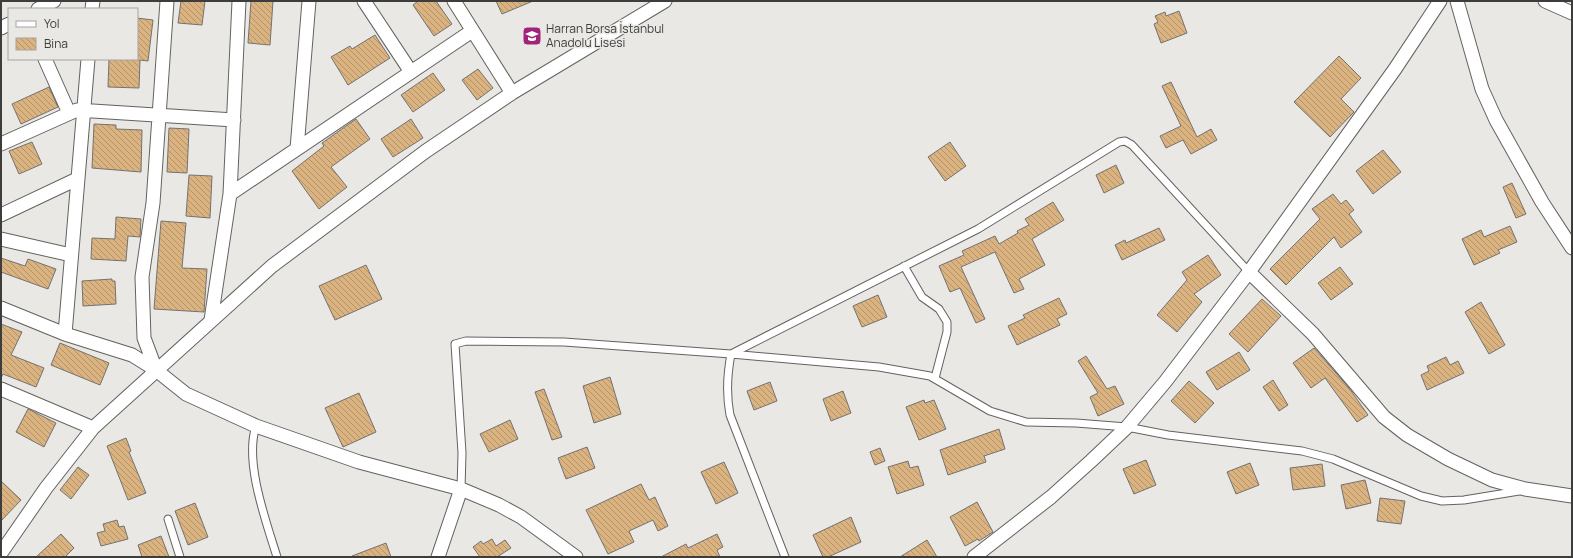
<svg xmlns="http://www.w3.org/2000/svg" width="1573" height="558" font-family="Manrope,sans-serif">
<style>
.building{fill:url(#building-back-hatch);stroke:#74726f}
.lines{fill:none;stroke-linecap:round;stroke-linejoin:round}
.service-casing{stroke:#63625f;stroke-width:9}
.minor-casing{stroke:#63625f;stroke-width:15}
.service{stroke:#fff;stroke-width:7}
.minor{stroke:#fff;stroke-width:13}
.labels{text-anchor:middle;stroke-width:3;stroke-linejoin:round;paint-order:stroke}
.poi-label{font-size:12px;fill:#3d3d3c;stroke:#e9e8e5;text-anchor:start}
</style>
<defs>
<pattern id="building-back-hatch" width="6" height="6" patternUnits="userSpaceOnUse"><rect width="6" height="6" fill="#dbb380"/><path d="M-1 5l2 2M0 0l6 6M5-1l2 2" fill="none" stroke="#b3936a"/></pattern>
</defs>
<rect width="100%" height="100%" fill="#e9e8e5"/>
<!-- building -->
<path class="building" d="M 181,1 L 205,1 L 202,25 L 178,23 Z
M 251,1 L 273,1 L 270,45 L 248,43 Z
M 418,1 L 436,1 L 452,24 L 434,36 L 413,5 Z
M 496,1 L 533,1 L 502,14 Z
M 1179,11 L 1187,33 L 1161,43 L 1154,24 L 1158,22 L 1155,16 L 1165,12 L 1166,16 Z
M 137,18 L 153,20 L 148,61 L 140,60 L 139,88 L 108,87 L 109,59 L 137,59 Z
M 375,35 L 390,58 L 348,85 L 331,57 L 350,46 L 352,49 Z
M 1339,56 L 1361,78 L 1341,99 L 1354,112 L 1330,137 L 1294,102 Z
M 478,69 L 493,88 L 477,100 L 462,80 Z
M 433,73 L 445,90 L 413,112 L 401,95 Z
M 1171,82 L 1197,137 L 1211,129 L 1217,140 L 1191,154 L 1183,140 L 1166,148 L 1160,136 L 1181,126 L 1162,86 Z
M 49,87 L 58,107 L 21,124 L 12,104 Z
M 356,119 L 370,139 L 331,167 L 347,187 L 319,209 L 292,171 L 324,146 L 322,143 Z
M 411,119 L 423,138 L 393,157 L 381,139 Z
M 94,124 L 116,125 L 116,129 L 142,130 L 141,172 L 92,168 Z
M 169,128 L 189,129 L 187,173 L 167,172 Z
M 32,142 L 42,164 L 19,174 L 9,151 Z
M 950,142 L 966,166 L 945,181 L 928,157 Z
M 1383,150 L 1401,172 L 1373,194 L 1356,171 Z
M 1116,165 L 1124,183 L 1104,193 L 1096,175 Z
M 189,175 L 212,176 L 210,218 L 186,216 Z
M 1512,183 L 1526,214 L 1516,218 L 1503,187 Z
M 1333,194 L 1341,204 L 1346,200 L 1354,210 L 1349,214 L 1362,232 L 1341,248 L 1334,237 L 1286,285 L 1270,269 L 1320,219 L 1312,209 Z
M 1053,202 L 1064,220 L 1032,239 L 1045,265 L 1019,279 L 1024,289 L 1014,293 L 995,252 L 961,267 L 985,319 L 976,323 L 960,288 L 950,292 L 939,266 L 964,255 L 962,251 L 995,236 L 999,244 L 1018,233 L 1017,231 L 1029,225 L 1025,219 Z
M 116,217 L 141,219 L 140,237 L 128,236 L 126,261 L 91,259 L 92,238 L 115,239 Z
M 161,221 L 186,223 L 182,268 L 207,269 L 204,312 L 154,309 Z
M 1510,226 L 1517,242 L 1498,250 L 1500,253 L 1474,265 L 1462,239 L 1481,230 L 1484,237 Z
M 1159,228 L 1165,240 L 1122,260 L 1115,245 L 1125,240 L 1126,243 Z
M 1208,255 L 1221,275 L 1194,294 L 1202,302 L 1177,332 L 1157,315 L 1187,280 L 1182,272 Z
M 1,258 L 25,266 L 28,259 L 56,269 L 48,289 L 1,272 Z
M 366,265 L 382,299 L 335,320 L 319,286 Z
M 1340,267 L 1353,284 L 1331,300 L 1318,283 Z
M 112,279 L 112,281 L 115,281 L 116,304 L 83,306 L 82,281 Z
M 878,295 L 887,317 L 862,327 L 853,306 Z
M 1059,298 L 1067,314 L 1057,319 L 1060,325 L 1017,345 L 1008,326 L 1025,318 L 1023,315 Z
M 1262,299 L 1281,316 L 1248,352 L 1229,334 Z
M 1481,302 L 1505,345 L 1489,354 L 1465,312 Z
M 1,324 L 22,332 L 11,355 L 44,368 L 36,387 L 3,374 L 1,378 Z
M 60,343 L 109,363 L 100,385 L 51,365 Z
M 1314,348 L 1349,388 L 1368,415 L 1357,422 L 1325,378 L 1311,388 L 1293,363 Z
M 1239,352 L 1250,370 L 1217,390 L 1206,372 Z
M 1086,356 L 1107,389 L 1115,386 L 1124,404 L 1098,416 L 1090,397 L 1098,393 L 1078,361 Z
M 1446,357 L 1450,365 L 1458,361 L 1464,373 L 1427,390 L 1421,375 L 1429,371 L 1427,366 Z
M 610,377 L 621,414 L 594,423 L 583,386 Z
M 1273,380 L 1288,405 L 1279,411 L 1263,387 Z
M 1189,381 L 1214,403 L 1195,423 L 1171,401 Z
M 770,382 L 777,401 L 754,410 L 747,391 Z
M 544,389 L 562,437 L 552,440 L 535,392 Z
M 843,391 L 851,413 L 831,421 L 823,399 Z
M 359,393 L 376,432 L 343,447 L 325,408 Z
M 924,400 L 925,403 L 934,400 L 946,429 L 919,440 L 906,407 Z
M 28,409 L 56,423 L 44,447 L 16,432 Z
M 510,420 L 518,439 L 489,452 L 480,434 Z
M 999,429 L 1005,449 L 984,456 L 986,462 L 948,475 L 940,450 Z
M 126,438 L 131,451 L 129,452 L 146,493 L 128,500 L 107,446 Z
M 587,447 L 595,468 L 566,479 L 558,458 Z
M 880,448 L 885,461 L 875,465 L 870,452 Z
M 1146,460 L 1156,485 L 1134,494 L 1123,469 Z
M 908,461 L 910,468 L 918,466 L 924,485 L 897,494 L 888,467 Z
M 724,462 L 738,493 L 716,504 L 701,472 Z
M 1250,463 L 1259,485 L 1236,494 L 1227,472 Z
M 1322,464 L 1325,486 L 1293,490 L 1290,468 Z
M 78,467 L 89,475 L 71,499 L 60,490 Z
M 1365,480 L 1371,503 L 1346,509 L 1341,485 Z
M 1,481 L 21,500 L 1,521 Z
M 641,484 L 649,500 L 655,497 L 668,526 L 658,531 L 653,520 L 629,531 L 634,542 L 608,554 L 586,510 Z
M 1380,498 L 1405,501 L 1401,524 L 1377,521 Z
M 977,502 L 993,532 L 979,541 L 978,539 L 965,546 L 950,517 Z
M 195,503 L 208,537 L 188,545 L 175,511 Z
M 851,517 L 861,542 L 828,557 L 823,557 L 813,535 Z
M 117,520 L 119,527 L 124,526 L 128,539 L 101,546 L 97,533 L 105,531 L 103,524 Z
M 61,534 L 74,548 L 65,557 L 36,557 Z
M 717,534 L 723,547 L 717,550 L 720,557 L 661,557 L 686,544 L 688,548 Z
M 161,536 L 169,557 L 142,557 L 138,545 Z
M 492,539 L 496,546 L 505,540 L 511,548 L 497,557 L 480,557 L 473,547 L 481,541 L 483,544 Z
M 927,540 L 937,557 L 900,557 Z
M 386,543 L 391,557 L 352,557 L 352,556 Z"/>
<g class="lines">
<!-- service casing -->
<g class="service-casing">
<path id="service" d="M 904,266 L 922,297 L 939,309 L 947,322 L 947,332 L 935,378
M 256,426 C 244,462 266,521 277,557
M 461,489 L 462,453 L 455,344 L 466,341 L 564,342 L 731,354 L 879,367 L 930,376 L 990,411 L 1026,422 L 1076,423 L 1127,427 L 1168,435 L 1302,451 L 1333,459 L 1421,496 L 1442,501 L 1464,500 L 1519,491
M 168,519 L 180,557
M 785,557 L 730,415 C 726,394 727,375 731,354 L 978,229 L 1119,142 L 1125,141 L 1132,145 L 1249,272"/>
</g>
<!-- minor casing -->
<g class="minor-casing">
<path id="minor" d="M 364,1 L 411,72
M 454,1 L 512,93
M 1457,1 L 1482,89 L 1496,120 L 1542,202 L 1572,248
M 1545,1 L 1572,13
M 38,9 L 54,1
M 92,9 L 93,1
M 1,28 L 9,24
M 45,59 L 69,113
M 1,144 L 77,110 L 234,120
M 297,149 L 309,1
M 230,194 L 472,31
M 1,215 L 77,179
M 1,239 L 71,255
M 1249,272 L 1313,334 L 1384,417 L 1407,435 L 1448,459 L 1492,480 L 1525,489 L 1572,496
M 1,308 L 65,334 L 132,355 L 156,370 L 186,394 L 256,426 L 359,462 L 461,489 L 499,505 L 521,517 L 576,557
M 211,320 L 230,194 L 239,1
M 65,334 L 88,59
M 156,370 L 144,338 L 142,277 L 153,203 L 167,1
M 1,389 L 93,428
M 1,553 L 46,488 L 93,428 L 272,266 L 426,151 L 512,93 L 665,1
M 438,557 L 461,489
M 974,557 L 1051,497 L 1091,461 L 1127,427 L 1165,382 L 1249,272 L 1395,69 L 1440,1"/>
</g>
<!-- service -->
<use href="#service" class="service"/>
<!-- minor -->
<use href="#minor" class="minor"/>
</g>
<!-- icons -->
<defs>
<g id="school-square" transform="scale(1)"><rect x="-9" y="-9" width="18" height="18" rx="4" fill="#a02478" stroke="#e9e8e5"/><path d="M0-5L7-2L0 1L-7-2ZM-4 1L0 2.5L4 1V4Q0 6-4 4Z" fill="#fff"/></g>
</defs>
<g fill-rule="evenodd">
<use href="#school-square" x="532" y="36"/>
</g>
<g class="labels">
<!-- poi labels -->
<g class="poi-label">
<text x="546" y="33">Harran Borsa İstanbul<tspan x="546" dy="14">Anadolu Lisesi</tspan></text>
</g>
</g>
<!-- border -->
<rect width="1573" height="558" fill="none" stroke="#3d3d3c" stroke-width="4"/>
<!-- legend -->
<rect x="8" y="8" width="130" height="52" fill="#e9e8e5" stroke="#a4a4a1"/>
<rect x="16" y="21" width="20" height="6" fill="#ffffff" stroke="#a4a4a1"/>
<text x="44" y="28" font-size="12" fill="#3d3d3c">Yol</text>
<rect x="16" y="38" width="20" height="12" fill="url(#building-back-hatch)" stroke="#a4a4a1"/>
<text x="44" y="48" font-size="12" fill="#3d3d3c">Bina</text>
</svg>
